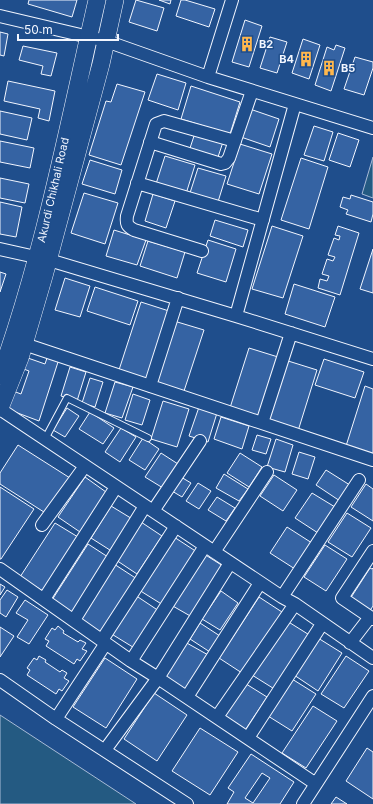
<svg xmlns="http://www.w3.org/2000/svg" width="373" height="804" font-family="Inter,sans-serif">
<style>
.green{fill:#245a82;stroke:#a8bbd7}
.building{fill:#3563a3;stroke:#f2f6ff;fill-rule:evenodd}
.lines{fill:none;stroke-linecap:round;stroke-linejoin:round}
.lane-casing{stroke:#f2f6ff;stroke-width:8}
.street-casing{stroke:#f2f6ff;stroke-width:14}
.secondary-casing{stroke:#f2f6ff;stroke-width:18}
.lane{stroke:#1f4e8c;stroke-width:6}
.street{stroke:#1f4e8c;stroke-width:12}
.secondary{stroke:#1f4e8c;stroke-width:17}
.labels{text-anchor:middle;stroke-width:3;stroke-linejoin:round;paint-order:stroke}
.poi-label{font-size:11px;font-weight:bold;fill:#f2f6ff;stroke:#1f4e8c;text-anchor:start}
.street-label{font-size:11px;fill:#f2f6ff;stroke:#1f4e8c}
</style>
<rect width="100%" height="100%" fill="#1f4e8c"/>
<!-- green -->
<path class="green" d="M 373,157 L 373,198 L 362,194 Z
M 0,715 L 136,804 L 0,804 Z"/>
<!-- building -->
<path class="building" d="M 29,0 L 77,0 L 72,17 L 28,4 Z
M 136,0 L 164,8 L 157,31 L 129,22 Z
M 159,0 L 171,0 L 170,4 Z
M 181,0 L 185,0 L 215,9 L 209,27 L 176,16 Z
M 245,20 L 262,26 L 249,67 L 232,62 Z
M 0,32 L 8,34 L 4,56 L 0,55 Z
M 270,37 L 287,42 L 277,73 L 260,68 Z
M 303,39 L 320,45 L 309,79 L 292,73 Z
M 336,45 L 345,48 L 331,91 L 315,85 L 327,47 L 334,50 Z
M 23,46 L 57,53 L 51,76 L 41,74 L 43,66 L 19,60 Z
M 355,57 L 373,62 L 373,68 L 364,95 L 344,89 Z
M 157,74 L 186,83 L 178,110 L 148,100 Z
M 8,81 L 55,91 L 49,121 L 38,118 L 40,109 L 4,101 Z
M 117,84 L 145,92 L 121,165 L 89,155 L 106,101 L 111,102 Z
M 191,86 L 240,102 L 230,134 L 181,119 Z
M 247,108 L 279,119 L 270,147 L 238,136 Z
M 0,111 L 32,118 L 27,140 L 0,134 Z
M 314,126 L 333,132 L 324,161 L 304,155 Z
M 195,133 L 223,142 L 217,160 L 189,151 Z
M 338,133 L 359,140 L 350,167 L 329,160 Z
M 0,141 L 34,148 L 30,168 L 0,162 Z
M 240,144 L 272,154 L 259,194 L 227,184 Z
M 165,156 L 195,165 L 185,197 L 155,187 Z
M 301,158 L 328,167 L 309,229 L 281,220 Z
M 90,160 L 122,170 L 115,194 L 82,184 Z
M 198,168 L 226,176 L 217,205 L 189,196 Z
M 0,178 L 29,184 L 25,203 L 0,198 Z
M 84,193 L 118,203 L 105,244 L 71,233 Z
M 153,194 L 175,201 L 166,228 L 145,221 Z
M 351,195 L 373,202 L 373,214 L 371,222 L 346,214 L 348,210 L 340,207 L 343,197 L 350,199 Z
M 0,202 L 22,207 L 16,237 L 0,234 Z
M 215,220 L 248,230 L 243,247 L 210,236 Z
M 272,226 L 303,236 L 283,298 L 252,289 Z
M 338,226 L 359,233 L 340,295 L 318,288 L 320,279 L 327,281 L 329,276 L 322,274 L 327,259 L 333,261 L 335,257 L 328,255 L 334,238 L 339,240 L 340,236 L 335,235 Z
M 114,230 L 146,240 L 137,265 L 106,256 Z
M 208,240 L 236,249 L 226,282 L 197,273 Z
M 148,241 L 185,252 L 177,278 L 140,266 Z
M 373,249 L 373,293 L 360,289 Z
M 0,272 L 6,274 L 0,292 Z
M 65,278 L 90,286 L 80,317 L 55,310 Z
M 294,284 L 335,297 L 325,327 L 285,314 Z
M 95,287 L 138,301 L 130,325 L 87,311 Z
M 141,302 L 169,311 L 147,382 L 118,373 Z
M 174,321 L 204,330 L 184,391 L 154,381 Z
M 249,348 L 278,357 L 258,420 L 229,411 Z
M 48,355 L 59,359 L 39,421 L 7,409 L 13,391 L 21,394 L 29,371 L 21,368 L 25,357 L 45,364 Z
M 324,359 L 364,372 L 355,398 L 315,385 Z
M 285,360 L 317,370 L 298,431 L 266,420 Z
M 70,367 L 86,372 L 77,401 L 61,396 Z
M 90,378 L 103,382 L 95,407 L 82,403 Z
M 115,382 L 133,387 L 122,418 L 105,413 Z
M 365,386 L 373,389 L 373,455 L 346,446 Z
M 133,394 L 150,400 L 142,425 L 125,420 Z
M 163,401 L 189,409 L 177,447 L 151,439 Z
M 199,407 L 217,413 L 208,442 L 189,436 Z
M 67,408 L 79,416 L 65,437 L 53,430 Z
M 90,412 L 114,428 L 103,444 L 79,429 Z
M 221,417 L 249,426 L 242,449 L 214,439 Z
M 121,428 L 136,437 L 120,462 L 105,452 Z
M 257,435 L 271,439 L 266,454 L 252,450 Z
M 143,438 L 159,449 L 145,470 L 129,460 Z
M 276,439 L 293,445 L 285,472 L 267,467 Z
M 18,445 L 70,478 L 47,514 L 0,484 L 0,473 Z
M 299,452 L 315,457 L 308,479 L 292,474 Z
M 161,453 L 178,464 L 163,488 L 145,477 Z
M 240,453 L 262,467 L 249,487 L 227,473 Z
M 326,470 L 353,487 L 343,503 L 316,485 Z
M 224,474 L 248,489 L 239,501 L 216,488 Z
M 274,475 L 297,490 L 283,511 L 260,496 Z
M 85,477 L 106,492 L 80,532 L 58,517 Z
M 181,477 L 191,483 L 182,497 L 172,491 Z
M 198,483 L 211,491 L 199,509 L 186,501 Z
M 366,484 L 373,489 L 373,521 L 351,507 Z
M 0,487 L 34,509 L 1,559 L 0,559 Z
M 312,493 L 335,507 L 318,533 L 295,518 Z
M 217,497 L 235,508 L 226,521 L 208,510 Z
M 111,506 L 134,520 L 113,552 L 91,538 Z
M 347,513 L 371,528 L 352,557 L 328,542 Z
M 141,522 L 162,536 L 137,574 L 116,560 Z
M 55,523 L 78,537 L 43,591 L 20,577 Z
M 287,527 L 312,543 L 295,569 L 270,553 Z
M 174,537 L 197,552 L 163,605 L 139,590 Z
M 88,544 L 108,557 L 72,613 L 52,600 Z
M 325,545 L 347,559 L 326,591 L 304,577 Z
M 204,554 L 223,566 L 192,617 L 171,605 Z
M 114,564 L 137,579 L 101,635 L 78,620 Z
M 370,568 L 372,569 L 373,568 L 373,606 L 369,612 L 350,599 Z
M 0,584 L 5,587 L 0,595 Z
M 7,590 L 18,597 L 6,617 L 0,613 L 0,600 Z
M 221,591 L 238,603 L 220,630 L 202,619 Z
M 135,595 L 159,611 L 136,649 L 110,633 Z
M 259,597 L 282,612 L 242,673 L 219,658 Z
M 25,600 L 48,615 L 29,644 L 17,637 L 28,620 L 16,613 Z
M 287,621 L 311,636 L 276,690 L 252,675 Z
M 200,623 L 220,636 L 210,652 L 190,639 Z
M 58,626 L 64,631 L 63,633 L 78,642 L 80,640 L 86,643 L 82,649 L 87,651 L 80,661 L 77,659 L 74,664 L 46,646 L 49,641 L 45,639 L 52,628 L 55,630 Z
M 0,627 L 14,636 L 0,657 Z
M 318,638 L 342,653 L 318,691 L 294,675 Z
M 185,642 L 210,656 L 187,692 L 162,677 Z
M 39,656 L 46,660 L 45,662 L 60,672 L 62,670 L 67,673 L 64,678 L 69,681 L 62,691 L 59,689 L 56,694 L 27,675 L 30,670 L 27,668 L 34,658 L 37,660 Z
M 346,656 L 369,671 L 344,708 L 321,694 Z
M 105,658 L 137,679 L 106,728 L 73,707 Z
M 292,679 L 316,694 L 292,731 L 268,716 Z
M 243,682 L 267,697 L 244,732 L 220,717 Z
M 154,693 L 187,715 L 157,761 L 124,739 Z
M 313,706 L 337,721 L 306,768 L 282,753 Z
M 200,728 L 238,752 L 210,795 L 172,771 Z
M 367,748 L 373,752 L 373,799 L 346,781 Z
M 251,754 L 294,782 L 280,804 L 227,804 L 234,792 L 228,788 ZM 262,773 L 270,778 L 253,803 L 245,798 Z
M 336,797 L 347,804 L 331,804 Z"/>
<g class="lines">
<!-- lane casing -->
<g class="lane-casing">
<path id="lane" d="M 45,439 L 67,398 L 148,438"/>
</g>
<!-- street casing -->
<g class="street-casing">
<path id="street" d="M 0,16 L 106,41 L 208,77 L 373,128
M 208,77 L 232,0
M 150,142 L 221,164 L 225,163 L 229,158 L 252,91
M 137,183 L 263,220
M 0,249 L 49,260 L 236,316 L 373,359
M 202,251 L 134,230 C 127,226 126,224 127,216 L 156,124 L 164,121 L 235,141
M 236,316 L 295,104
M 24,344 L 373,460
M 150,386 L 178,298
M 0,409 L 282,597 L 295,604 L 373,658
M 262,423 L 291,333
M 153,511 L 200,441
M 42,525 L 85,466
M 373,551 L 342,598 L 373,619
M 214,552 L 267,472
M 0,569 L 131,661 L 158,678 L 316,784
M 282,597 L 359,480
M 44,599 L 116,487
M 74,620 L 145,506
M 102,640 L 176,526
M 350,643 L 370,617
M 131,661 L 205,546
M 0,680 L 56,719 L 187,804
M 187,697 L 260,583
M 217,717 L 295,604
M 56,719 L 106,643
M 248,738 L 322,624
M 105,750 L 158,678 L 230,563
M 303,804 L 373,696"/>
</g>
<!-- secondary casing -->
<g class="secondary-casing">
<path id="secondary" d="M 0,376 C 44,254 68,126 97,0
M 0,408 L 20,358 L 44,276 L 101,64 L 115,0"/>
</g>
<!-- lane -->
<use href="#lane" class="lane"/>
<!-- street -->
<use href="#street" class="street"/>
<!-- secondary -->
<use href="#secondary" class="secondary"/>
</g>
<!-- icons -->
<defs>
<g id="building-bare" transform="scale(1.2)"><path d="M-4-6H4V6H1V3H-1V6H-4ZM-2.5-4.3h1.7v1.8h-1.7ZM.8-4.3h1.7v1.8H.8ZM-2.5-1h1.7V.8h-1.7ZM.8-1h1.7V.8H.8Z" fill="#ffb74d" stroke="#1f4e8c" stroke-width="2.5" paint-order="stroke"/></g>
</defs>
<g fill-rule="evenodd">
<use href="#building-bare" x="247" y="44"/>
<use href="#building-bare" x="306" y="59"/>
<use href="#building-bare" x="329" y="68"/>
</g>
<g class="labels">
<!-- poi labels -->
<g class="poi-label">
<text x="259" y="48">B2</text>
<text x="294" y="63" text-anchor="end">B4</text>
<text x="341" y="72">B5</text>
</g>
<!-- street labels -->
<g class="street-label">
<text transform="translate(53 190) rotate(-77)" y="4">Akurdi Chikhali Road</text>
</g>
</g>
<!-- scale -->
<path d="M18 34v6h100v-6" fill="none" stroke="#f2f6ff" stroke-width="2"/>
<text x="24" y="34" font-size="12" fill="#f2f6ff" stroke="#1f4e8c" stroke-width="3" paint-order="stroke">50 m</text>
</svg>
